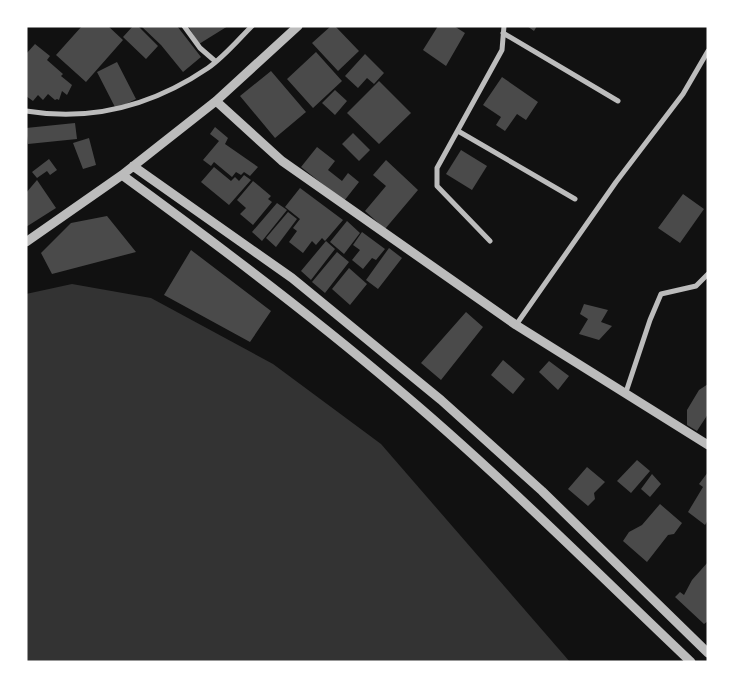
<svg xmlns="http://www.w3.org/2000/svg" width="734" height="688" font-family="'Fira Sans',sans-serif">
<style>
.water{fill:#333}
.building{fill:#4a4a4a}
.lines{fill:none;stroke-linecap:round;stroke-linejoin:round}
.minor{stroke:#bcbcbc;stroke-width:5}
.tertiary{stroke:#bcbcbc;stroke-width:9}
</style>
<rect width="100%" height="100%" fill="#111"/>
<!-- water -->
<path class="water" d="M 72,284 L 151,298 L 273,364 L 381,444 L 570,662 L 26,662 L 26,294 Z"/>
<!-- building -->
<path class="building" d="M 82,26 L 108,26 L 123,40 L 86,82 L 56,55 Z
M 133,26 L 138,26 L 158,46 L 146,59 L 123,37 Z
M 141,26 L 177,26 L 201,57 L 183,72 L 161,45 Z
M 188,26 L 228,26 L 199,44 Z
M 331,26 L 335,26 L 359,51 L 338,71 L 312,43 Z
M 438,26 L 454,26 L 465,33 L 446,66 L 423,50 Z
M 527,26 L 537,26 L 534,31 Z
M 35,44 L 50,56 L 47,60 L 63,74 L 61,76 L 72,85 L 67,95 L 62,91 L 59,100 L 57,99 L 55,100 L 48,94 L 43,100 L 38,95 L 33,101 L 26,96 L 26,54 Z
M 316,52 L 342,81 L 313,108 L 287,79 Z
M 365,54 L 384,73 L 374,84 L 367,78 L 358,88 L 345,76 Z
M 117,62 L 136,99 L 116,109 L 97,72 Z
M 271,71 L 306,112 L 275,138 L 240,96 Z
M 502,77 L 538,102 L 526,120 L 517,114 L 505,131 L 496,125 L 501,117 L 483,105 Z
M 379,81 L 411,113 L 379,144 L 347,113 Z
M 335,90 L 347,101 L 335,115 L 322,103 Z
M 75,123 L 77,139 L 28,144 L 26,128 Z
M 215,127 L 228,138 L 225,144 L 258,167 L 250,176 L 244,172 L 241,175 L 236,172 L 232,177 L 214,162 L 211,166 L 203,160 L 219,141 L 210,134 Z
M 353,133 L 370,150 L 359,161 L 342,144 Z
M 89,138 L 96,165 L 83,169 L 73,143 Z
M 317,147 L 335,161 L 328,170 L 342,181 L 348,173 L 359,182 L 344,201 L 301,167 Z
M 461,150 L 487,166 L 472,190 L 446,174 Z
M 49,159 L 57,170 L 50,175 L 47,171 L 37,178 L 32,172 Z
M 386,160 L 418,190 L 385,229 L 365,211 L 386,186 L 373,175 Z
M 214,167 L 231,181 L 235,177 L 239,181 L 244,175 L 251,180 L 229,205 L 201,182 Z
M 37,180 L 56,208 L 26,227 L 26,193 Z
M 253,181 L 271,196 L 268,199 L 272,202 L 253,225 L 240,214 L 246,208 L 237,200 Z
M 300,188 L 343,220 L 325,241 L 322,238 L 316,245 L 312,241 L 303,253 L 289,242 L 297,231 L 293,228 L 300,219 L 285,207 Z
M 683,194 L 704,209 L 680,243 L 658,228 Z
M 277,203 L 287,210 L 262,241 L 252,232 Z
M 288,212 L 297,219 L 276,247 L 266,238 Z
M 107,216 L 136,252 L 52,274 L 41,253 L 71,223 Z
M 347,221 L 360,233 L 344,254 L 330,242 Z
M 362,232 L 385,249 L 376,260 L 372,258 L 363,269 L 352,260 L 360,250 L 353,245 Z
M 326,241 L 335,249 L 311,280 L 301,271 Z
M 389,248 L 402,258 L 378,289 L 366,280 Z
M 191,250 L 271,311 L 250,342 L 164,295 Z
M 337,252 L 349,262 L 325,293 L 312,282 Z
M 349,268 L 367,284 L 350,305 L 332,289 Z
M 584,304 L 608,310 L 601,322 L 612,326 L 599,340 L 579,334 L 588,319 L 580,314 Z
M 466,312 L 483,327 L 441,380 L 421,363 Z
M 503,360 L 525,379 L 513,394 L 491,375 Z
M 549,361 L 569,376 L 558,390 L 539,372 Z
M 708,384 L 708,414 L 697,431 L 687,425 L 687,410 L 699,390 Z
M 637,460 L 650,471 L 631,493 L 617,481 Z
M 587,467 L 605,482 L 594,493 L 595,499 L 588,506 L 568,489 Z
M 708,472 L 708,520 L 705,525 L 688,512 L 703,487 L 699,484 Z
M 652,474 L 661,484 L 650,497 L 641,489 Z
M 660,504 L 682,523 L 674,534 L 668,535 L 647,562 L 623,541 L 629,532 L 642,525 Z
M 708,562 L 708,621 L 704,624 L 675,597 L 680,592 L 684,595 L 692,580 Z"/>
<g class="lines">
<!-- minor -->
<path class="minor" d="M 184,26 L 200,48 L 215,61
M 503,33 L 618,101
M 26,111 C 93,122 152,106 208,68 C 224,57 238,40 252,26
M 458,131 L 575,199
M 490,241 L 437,186 L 437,168 L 502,50 L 504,26
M 516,325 L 616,182 L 683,94 L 708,51
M 626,392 L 650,320 L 661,294 L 696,286 L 708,274"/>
<!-- tertiary -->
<path class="tertiary" d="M 216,101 L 282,161 L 516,325 L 708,445
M 133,166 L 292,278 L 441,400 L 542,491 L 708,653
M 122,175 C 214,242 306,311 393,385 C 497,472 593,569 691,662
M 26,242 L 122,175 L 216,101 L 298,26"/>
</g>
<!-- border -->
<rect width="734" height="688" fill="none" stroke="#ffffff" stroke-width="55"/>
</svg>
